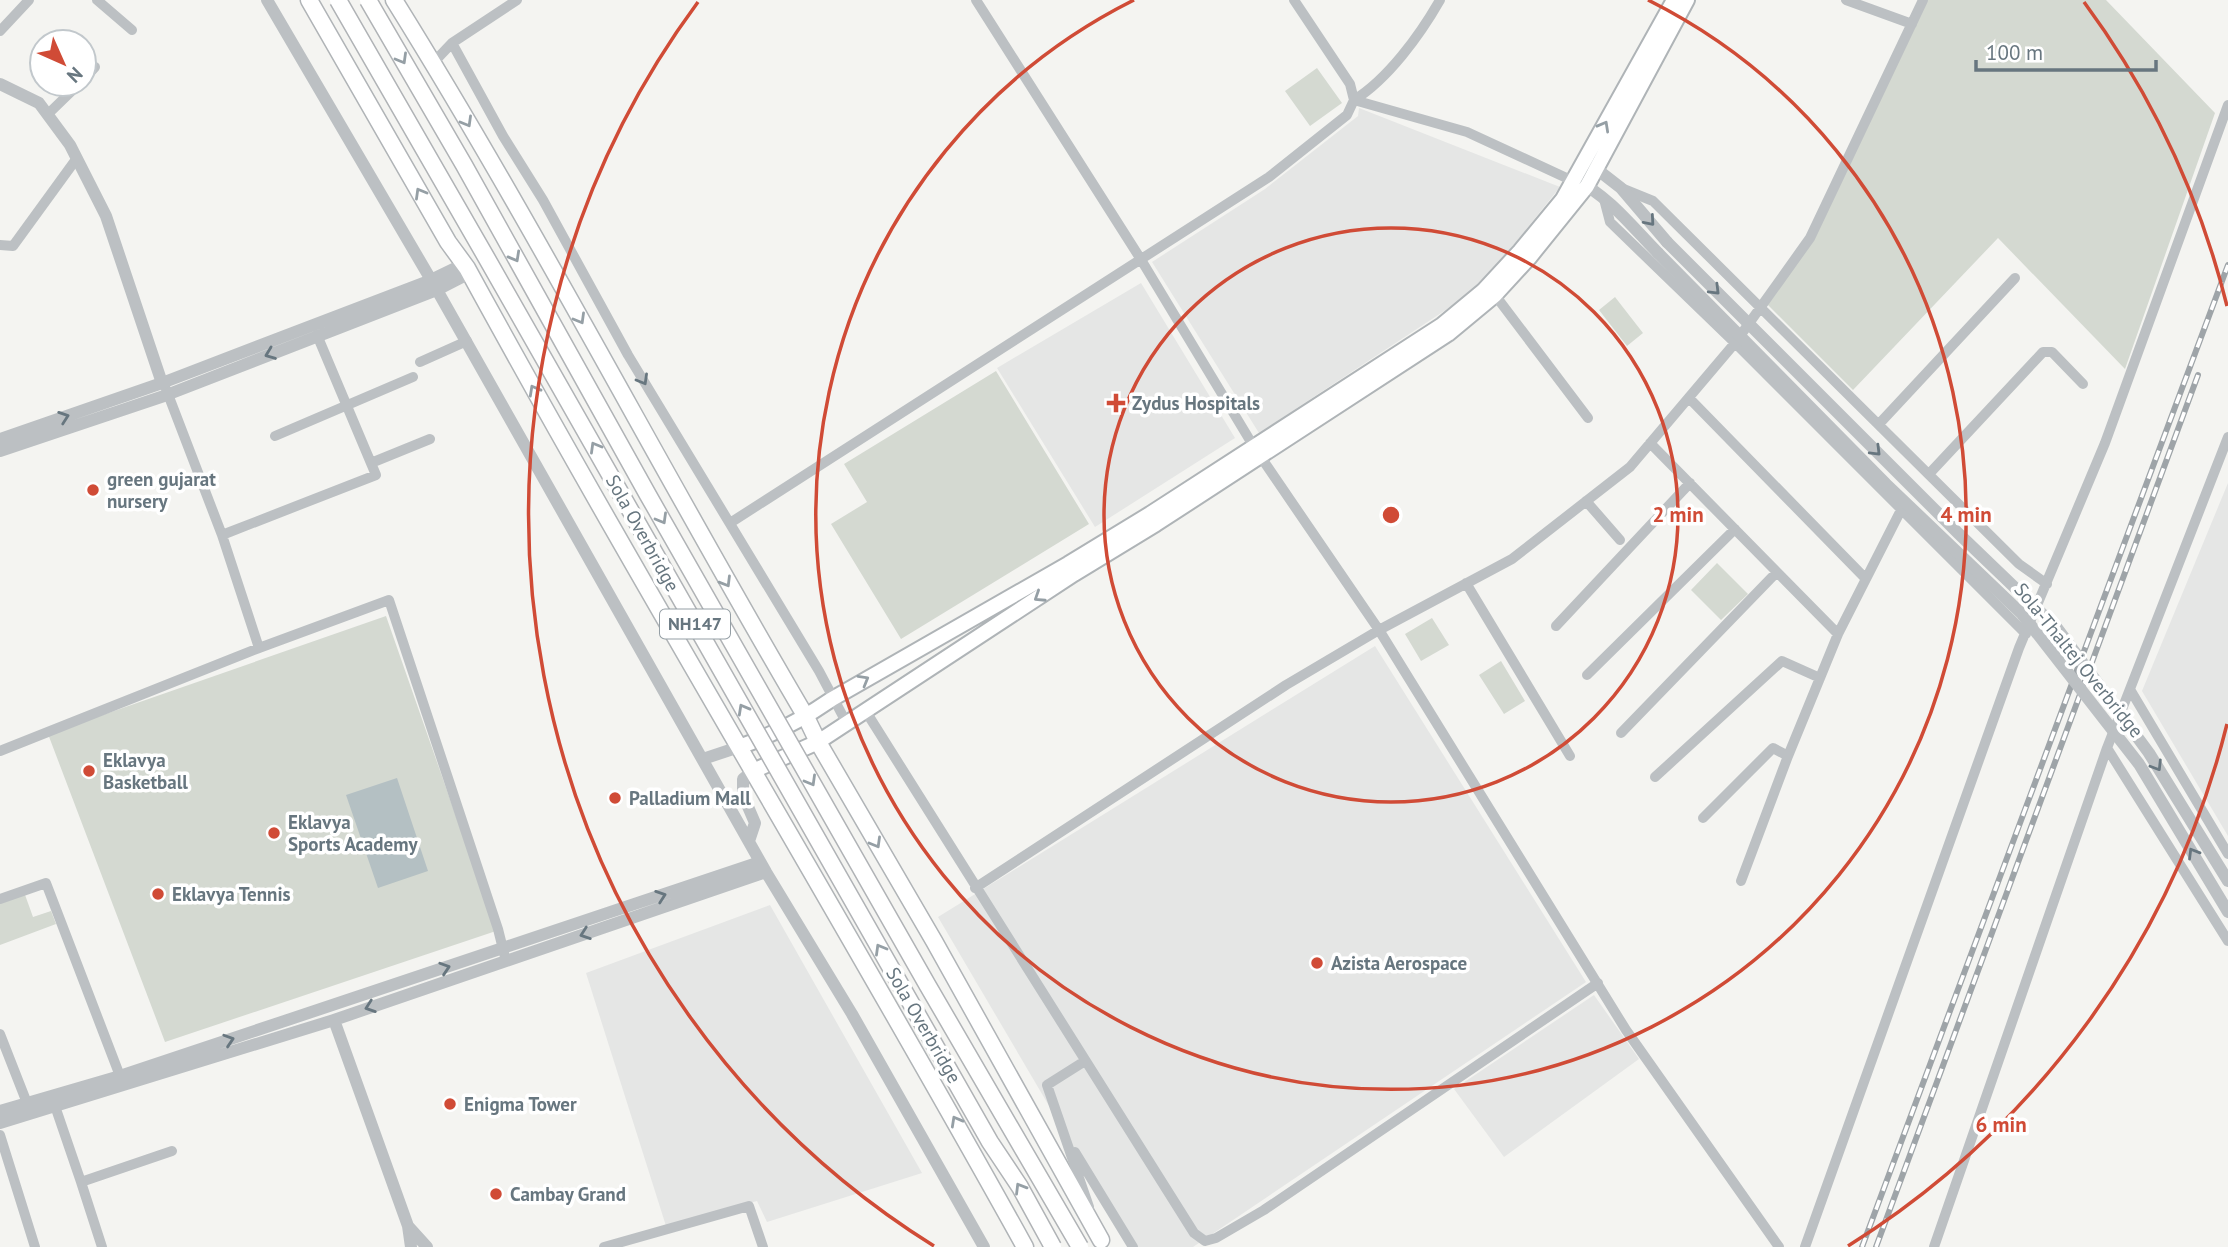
<svg xmlns="http://www.w3.org/2000/svg" width="2228" height="1247" font-family="'PT Sans',sans-serif">
<style>
.built{fill:#e5e6e5}
.green{fill:#d4d9d1}
.water{fill:#b4c0c3}
.lines{fill:none;stroke-linecap:round;stroke-linejoin:round}
.secondary-casing{stroke:#afb4b7;stroke-width:18}
.primary-casing{stroke:#b0b4b7;stroke-width:19}
.minor{stroke:#bcc0c3;stroke-width:10}
.tertiary{stroke:#bcc0c3;stroke-width:12}
.secondary{stroke:#fff;stroke-width:14}
.primary{stroke:#fff;stroke-width:16}
.rail-casing{stroke:#9ea4a8;stroke-width:6}
.rail{stroke:#fff;stroke-width:3.5;stroke-dasharray:10;stroke-linecap:butt}
.trunk-bridge-casing{stroke:#b0b3b6;stroke-width:19;stroke-linecap:butt}
.tertiary-bridge{stroke:#bcc0c3;stroke-width:12}
.trunk-bridge{stroke:#fff;stroke-width:16}
.oneway{stroke:#959fa5}
.oneway2{stroke:#67767f}
.ring{fill:none;stroke:#d04b36;stroke-width:3.5}
.poi-dot{fill:#d04b36;stroke:#fff;stroke-width:2.5}
.labels{text-anchor:middle;stroke-width:7;stroke-linejoin:round;paint-order:stroke}
.shield{fill:#fff;stroke:#959fa5;stroke-width:2}
.shield-label{font-size:18px;font-weight:bold;fill:#67767f}
.poi-label{font-size:19px;font-weight:bold;fill:#67767f;stroke:#fff;text-anchor:start}
.street-label{font-size:19px;fill:#67767f;stroke:#fff}
.centre{fill:#d04b36;stroke:#fff;stroke-width:3.5}
.ring-label{font-size:21px;text-anchor:middle;font-weight:bold;fill:#d04b36;stroke:#fff;stroke-width:7;stroke-linejoin:round;paint-order:stroke}
</style>
<rect width="100%" height="100%" fill="#f4f4f1"/>
<!-- built -->
<path class="built" d="M 1359,108 L 1560,187 L 1479,288 L 1259,433 L 1152,262 L 1265,189 L 1358,116 Z
M 1141,283 L 1235,438 L 1095,527 L 997,368 Z
M 2228,483 L 2228,836 L 2142,691 Z
M 1375,646 L 1586,982 L 1193,1247 L 1132,1247 L 938,917 Z
M 770,905 L 922,1173 L 767,1222 L 757,1201 L 666,1226 L 586,973 Z
M 1594,995 L 1639,1059 L 1504,1157 L 1454,1089 Z"/>
<!-- green -->
<path class="green" d="M 1926,0 L 2106,0 L 2215,113 L 2125,369 L 1998,238 L 1853,390 L 1767,304 L 1813,240 Z
M 1317,68 L 1342,103 L 1310,126 L 1285,91 Z
M 1615,297 L 1643,333 L 1627,346 L 1599,310 Z
M 996,371 L 1089,524 L 901,639 L 831,524 L 867,502 L 844,464 Z
M 1717,563 L 1748,594 L 1721,620 L 1691,590 Z
M 386,616 L 496,931 L 165,1042 L 48,734 Z
M 1432,618 L 1449,645 L 1421,661 L 1405,634 Z
M 1501,661 L 1525,701 L 1504,714 L 1479,675 Z
M 24,892 L 33,917 L 51,911 L 56,924 L 0,945 L 0,901 Z"/>
<!-- water -->
<path class="water" d="M 397,778 L 428,871 L 378,888 L 346,795 Z"/>
<g class="lines">
<!-- secondary casing -->
<g class="secondary-casing">
<path id="secondary" d="M 739,747 C 773,735 803,719 832,699 L 1068,564 L 1150,514 L 1442,325 L 1483,291 L 1520,251 L 1563,199 L 1674,0
M 753,771 L 818,742 L 1074,574 L 1156,524 L 1448,334 L 1495,295 L 1529,258 L 1587,186 L 1687,0"/>
</g>
<!-- primary casing -->
<g class="primary-casing">
<path id="primary" d="M 309,0 L 448,242 L 467,268 C 647,598 843,918 1025,1247
M 394,0 C 540,234 666,480 806,717 L 818,742 L 934,941 L 1101,1240"/>
</g>
<!-- minor -->
<path class="minor" d="M 97,0 L 132,30
M 976,0 L 1140,258 L 1254,447 L 1379,630 L 1626,1030 L 1779,1247
M 1846,0 L 1912,24
M 0,31 L 29,0
M 452,43 L 503,136 L 543,200 L 628,355 L 819,671 L 846,722
M 433,63 L 452,43 L 517,0
M 84,79 L 95,67
M 1354,100 L 1467,132 L 1573,181
M 1354,100 C 1388,79 1420,35 1440,0
M 48,114 L 79,84
M 1621,188 L 1653,201 L 2019,564 L 2047,584
M 1604,199 L 1610,222 L 1735,343 L 2026,634
M 0,245 L 13,246 L 77,158
M 1495,295 L 1588,418
M 420,362 L 467,341
M 166,389 L 222,535 L 259,648 L 389,600 L 498,929 L 506,961
M 1689,398 L 1866,579
M 1879,424 L 2015,278
M 275,436 L 413,377
M 1650,443 L 1838,634
M 371,463 L 430,439
M 1929,474 L 2043,352 L 2052,352 L 2083,384
M 1586,501 L 1620,540
M 730,523 L 1269,177 L 1347,115 L 1354,100 L 1350,84 L 1294,0
M 222,535 L 376,475 L 317,335
M 1466,583 L 1570,756
M 1556,626 L 1690,483
M 1587,675 L 1735,529
M 2131,691 L 2228,854
M 865,710 L 1194,1233 L 1205,1241 L 1216,1238 L 1264,1210 L 1598,983
M 1621,733 L 1777,572
M 2107,748 L 2228,941
M 0,751 L 259,648
M 1655,777 L 1782,661 L 1820,678
M 1703,818 L 1773,748 L 1788,756 L 1838,634 L 1901,510
M 1741,881 L 1788,756
M 975,888 L 1286,685 L 1379,630 L 1512,559 L 1630,467 L 1735,343 L 1810,238 L 1923,0
M 0,899 L 46,883 L 120,1076
M 0,1034 L 27,1103
M 1085,1061 L 1047,1085 L 1089,1207
M 55,1106 L 81,1182
M 0,1135 L 35,1247
M 1075,1152 L 1133,1247
M 102,1247 L 81,1182 L 172,1151
M 604,1247 L 749,1206 L 763,1247
M 1805,1247 L 2019,648 L 2105,443 L 2228,105
M 1934,1247 L 2107,748 L 2228,437"/>
<!-- tertiary -->
<path class="tertiary" d="M 267,0 L 437,290 L 766,872 L 852,1014 L 984,1247
M 0,84 L 39,103 L 70,145 L 106,216 L 162,383
M 1585,160 L 1621,188 L 1667,242
M 1578,182 C 1607,194 1636,231 1658,253
M 0,439 L 162,383 L 431,280 L 464,264
M 0,451 L 164,396 L 437,290 L 470,273
M 703,759 L 739,747
M 749,841 L 755,823 L 743,795 L 743,779 L 753,771
M 334,1020 L 408,1226 L 411,1247
M 0,1111 L 120,1076 L 760,862
M 0,1123 L 334,1020 L 766,872
M 408,1226 L 427,1247"/>
<!-- secondary -->
<use href="#secondary" class="secondary"/>
<!-- primary -->
<use href="#primary" class="primary"/>
<!-- rail casing -->
<g class="rail-casing">
<path id="rail" d="M 1862,1247 L 2228,265
M 1876,1247 L 2198,375"/>
</g>
<!-- rail -->
<use href="#rail" class="rail"/>
<!-- trunk-bridge casing -->
<g class="trunk-bridge-casing">
<path id="trunk-bridge" d="M 338,0 L 486,257 L 990,1142 L 1020,1187 L 1053,1247
M 368,0 L 464,165 L 648,495 L 928,986 L 1080,1247"/>
</g>
<!-- tertiary-bridge -->
<path class="tertiary-bridge" d="M 1667,242 L 1959,534 L 2057,628 L 2149,753 L 2228,881
M 1658,253 L 1886,484 L 2022,614 L 2139,764 L 2228,912"/>
<!-- trunk-bridge -->
<use href="#trunk-bridge" class="trunk-bridge"/>
</g>
<!-- one-way arrows -->
<defs><path id="oneway-chevron" d="M-2-3.5L2.5 0L-2 3.5" fill="none" stroke-width="1.6" stroke-linecap="round" stroke-linejoin="round" transform="scale(1.75)"/></defs>
<g class="oneway">
<use href="#oneway-chevron" transform="translate(402 59) rotate(60)"/>
<use href="#oneway-chevron" transform="translate(467 122) rotate(60)"/>
<use href="#oneway-chevron" transform="translate(1604 126) rotate(-61)"/>
<use href="#oneway-chevron" transform="translate(420 193) rotate(-120)"/>
<use href="#oneway-chevron" transform="translate(515 257) rotate(61)"/>
<use href="#oneway-chevron" transform="translate(580 319) rotate(60)"/>
<use href="#oneway-chevron" transform="translate(534 390) rotate(-119)"/>
<use href="#oneway-chevron" transform="translate(595 447) rotate(-120)"/>
<use href="#oneway-chevron" transform="translate(662 519) rotate(60)"/>
<use href="#oneway-chevron" transform="translate(726 582) rotate(59)"/>
<use href="#oneway-chevron" transform="translate(1039 597) rotate(147)"/>
<use href="#oneway-chevron" transform="translate(864 680) rotate(-30)"/>
<use href="#oneway-chevron" transform="translate(743 709) rotate(-119)"/>
<use href="#oneway-chevron" transform="translate(811 781) rotate(60)"/>
<use href="#oneway-chevron" transform="translate(876 843) rotate(60)"/>
<use href="#oneway-chevron" transform="translate(880 949) rotate(-120)"/>
<use href="#oneway-chevron" transform="translate(956 1121) rotate(-119)"/>
<use href="#oneway-chevron" transform="translate(1020 1188) rotate(-121)"/>
</g>
<g class="oneway2">
<use href="#oneway-chevron" transform="translate(1650 221) rotate(49)"/>
<use href="#oneway-chevron" transform="translate(1715 290) rotate(45)"/>
<use href="#oneway-chevron" transform="translate(270 354) rotate(159)"/>
<use href="#oneway-chevron" transform="translate(643 380) rotate(60)"/>
<use href="#oneway-chevron" transform="translate(64 417) rotate(-19)"/>
<use href="#oneway-chevron" transform="translate(1876 451) rotate(45)"/>
<use href="#oneway-chevron" transform="translate(2157 766) rotate(58)"/>
<use href="#oneway-chevron" transform="translate(2193 853) rotate(-121)"/>
<use href="#oneway-chevron" transform="translate(661 896) rotate(-19)"/>
<use href="#oneway-chevron" transform="translate(585 934) rotate(161)"/>
<use href="#oneway-chevron" transform="translate(445 968) rotate(-18)"/>
<use href="#oneway-chevron" transform="translate(370 1007) rotate(161)"/>
<use href="#oneway-chevron" transform="translate(229 1040) rotate(-18)"/>
</g>
<!-- distance rings -->
<g class="ring">
<circle cx="1391" cy="515" r="287"/>
<path d="M1648 0A575 575 0 1 1 1134 0"/>
<path d="M2227 724A862 862 0 0 1 1848 1246M934 1246A862 862 0 0 1 698 2M2084 2A862 862 0 0 1 2227 306"/>
</g>
<!-- markers -->
<g class="poi-dot">
<path d="M1112.5 392.5h7v7h7v7h-7v7h-7v-7h-7v-7h7z"/>
<circle cx="93" cy="490" r="7"/>
<circle cx="89" cy="771" r="7"/>
<circle cx="615" cy="798" r="7"/>
<circle cx="274" cy="833" r="7"/>
<circle cx="158" cy="894" r="7"/>
<circle cx="1317" cy="963" r="7"/>
<circle cx="450" cy="1104" r="7"/>
<circle cx="496" cy="1194" r="7"/>
</g>
<g class="labels">
<!-- shield labels -->
<rect class="shield" x="660" y="609.5" width="70" height="29" rx="5"/>
<g class="shield-label">
<text x="695" y="630">NH147</text>
</g>
<!-- poi labels -->
<g class="poi-label">
<text x="1132" y="410">Zydus Hospitals</text>
<text x="107" y="486">green gujarat<tspan x="107" dy="22">nursery</tspan></text>
<text x="103" y="767">Eklavya<tspan x="103" dy="22">Basketball</tspan></text>
<text x="629" y="805">Palladium Mall</text>
<text x="288" y="829">Eklavya<tspan x="288" dy="22">Sports Academy</tspan></text>
<text x="172" y="901">Eklavya Tennis</text>
<text x="1331" y="970">Azista Aerospace</text>
<text x="464" y="1111">Enigma Tower</text>
<text x="510" y="1201">Cambay Grand</text>
</g>
<!-- street labels -->
<g class="street-label">
<text transform="translate(643 533) rotate(61)" y="7">Sola Overbridge</text>
<text transform="translate(2079 660) rotate(51)" y="7">Sola-Thaltej Overbridge</text>
<text transform="translate(924 1025) rotate(60)" y="7">Sola Overbridge</text>
</g>
</g>
<circle cx="1391" cy="515" r="10" class="centre"/>
<g class="ring-label">
<text x="1678" y="522">2 min</text>
<text x="1966" y="522">4 min</text>
<text x="2001" y="1132">6 min</text>
</g>
<!-- north arrow -->
<g transform="translate(63 63) rotate(135)"><circle r="33" fill="#ffffff" stroke="#c2c8cc" stroke-width="2"/>
<path d="M0-5L12 26L0 18L-12 26Z" fill="#d04b36"/>
<text y="-10" font-size="19" font-weight="bold" text-anchor="middle" fill="#67767f">N</text>
</g>
<!-- scale -->
<path d="M1976 60v10h180v-10" fill="none" stroke="#67767f" stroke-width="3.5"/>
<text x="1986" y="60" font-size="21" fill="#67767f" stroke="#ffffff" stroke-width="5" paint-order="stroke">100 m</text>
</svg>
